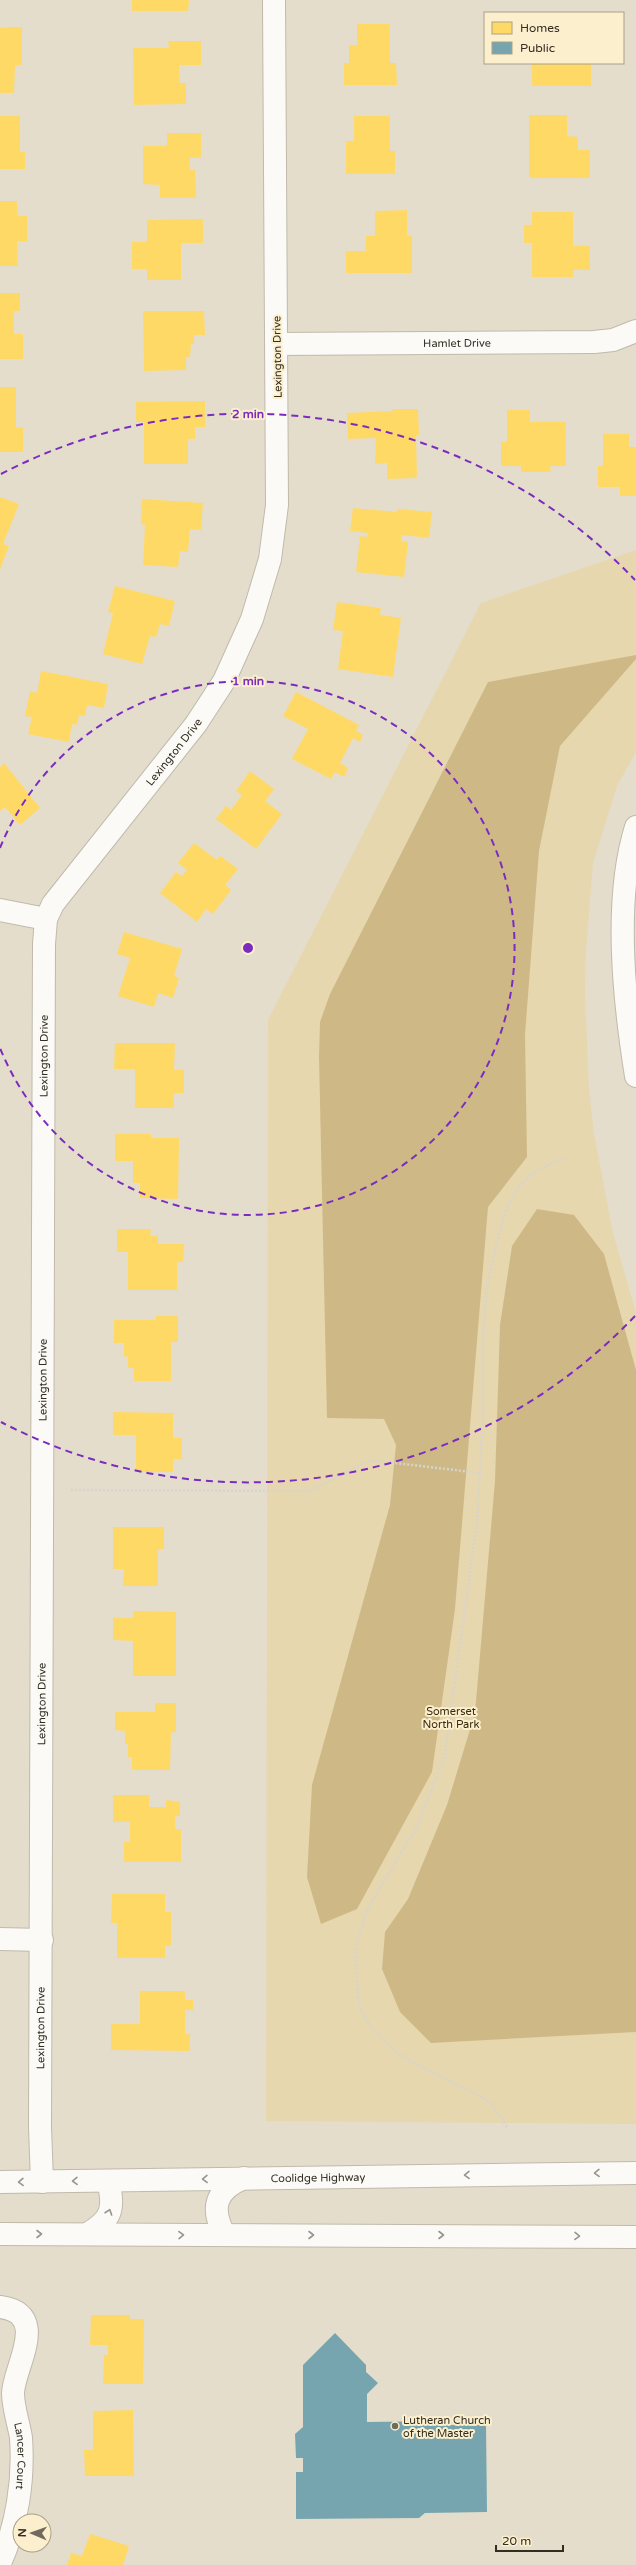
<svg xmlns="http://www.w3.org/2000/svg" width="636" height="2565" font-family="'Varela Round',sans-serif">
<style>
.green{fill:#e7d7ae}
.water{fill:#ceb986}
.homes{fill:#ffd966}
.public{fill:#76a5af}
.lines{fill:none;stroke-linecap:round;stroke-linejoin:round}
.street-casing{stroke:#c0baac;stroke-width:24}
.secondary-casing{stroke:#c0baac;stroke-width:24}
.path{stroke:#d6d4cf;stroke-width:2.5;stroke-dasharray:2 2;stroke-linecap:butt}
.street{stroke:#fbfaf7;stroke-width:22}
.secondary{stroke:#fbfaf7;stroke-width:22}
.oneway{stroke:#96948c}
.ring{fill:none;stroke:#7b2cbf;stroke-width:2;stroke-dasharray:7 5}
.poi-dot{fill:#706b5c;stroke:#fcefce;stroke-width:1.5}
.labels{text-anchor:middle;stroke-width:4;stroke-linejoin:round;paint-order:stroke}
.street-label{font-size:11px;fill:#322d20;stroke:#fcefce}
.park-label{font-size:11px;fill:#352a0b;stroke:#fcefce}
.poi-label{font-size:11px;fill:#322d20;stroke:#fcefce;text-anchor:start}
.centre{fill:#7b2cbf;stroke:#fcefce;stroke-width:2}
.ring-label{font-size:12px;text-anchor:middle;font-weight:bold;fill:#7b2cbf;stroke:#fcefce;stroke-width:4;stroke-linejoin:round;paint-order:stroke}
</style>
<rect width="100%" height="100%" fill="#e4ddcc"/>
<!-- green -->
<path class="green" d="M 636,550 L 636,752 L 617,786 L 593,863 L 586,950 L 585,994 L 589,1090 L 594,1134 L 613,1233 L 636,1313 L 636,2124 L 266,2121 L 268,1020 L 481,603 Z"/>
<!-- water -->
<path class="water" d="M 636,655 L 636,659 L 560,746 L 539,851 L 525,1035 L 527,1157 L 488,1207 L 455,1609 L 432,1772 L 357,1909 L 321,1924 L 307,1877 L 312,1785 L 390,1505 L 396,1445 L 384,1419 L 327,1418 L 319,1057 L 320,1022 L 330,994 L 488,682 Z
M 537,1209 L 574,1215 L 604,1254 L 636,1370 L 636,2032 L 431,2043 L 400,2012 L 382,1969 L 385,1932 L 408,1899 L 447,1805 L 475,1713 L 495,1481 L 500,1325 L 512,1246 Z"/>
<!-- homes -->
<path class="homes" d="M 132,0 L 189,0 L 188,11 L 132,11 Z
M 357,24 L 390,24 L 390,63 L 396,63 L 397,85 L 344,85 L 344,63 L 349,63 L 349,45 L 357,45 Z
M 14,27 L 22,27 L 22,65 L 15,65 L 14,93 L 0,93 L 0,28 Z
M 168,41 L 201,41 L 201,65 L 179,65 L 180,83 L 186,83 L 186,104 L 134,105 L 133,48 L 169,48 Z
M 532,63 L 591,63 L 591,86 L 532,86 Z
M 529,115 L 567,115 L 567,136 L 578,137 L 578,150 L 590,150 L 590,178 L 529,178 Z
M 0,116 L 20,116 L 20,152 L 25,152 L 25,169 L 0,169 Z
M 354,116 L 390,116 L 390,151 L 395,151 L 395,174 L 346,174 L 346,141 L 354,141 Z
M 167,133 L 201,133 L 201,158 L 190,158 L 190,170 L 195,170 L 196,198 L 160,198 L 160,185 L 143,184 L 143,146 L 167,146 Z
M 0,201 L 17,201 L 18,216 L 27,216 L 27,241 L 17,241 L 18,266 L 0,266 Z
M 407,210 L 407,236 L 412,236 L 412,273 L 346,273 L 346,251 L 366,251 L 366,236 L 375,236 L 375,211 Z
M 532,212 L 573,212 L 573,246 L 590,246 L 590,270 L 573,270 L 573,277 L 532,277 L 532,243 L 524,243 L 524,225 L 532,225 Z
M 203,219 L 203,243 L 181,243 L 181,280 L 147,280 L 147,269 L 132,269 L 132,242 L 147,242 L 147,220 Z
M 0,293 L 20,293 L 20,311 L 14,311 L 14,334 L 23,334 L 23,359 L 0,359 Z
M 143,311 L 204,311 L 205,335 L 194,335 L 194,344 L 191,344 L 190,357 L 186,357 L 186,370 L 144,371 Z
M 0,387 L 16,387 L 16,428 L 23,427 L 23,452 L 0,452 Z
M 205,401 L 205,427 L 195,427 L 195,439 L 188,439 L 188,464 L 144,464 L 144,422 L 136,422 L 136,402 Z
M 392,409 L 418,409 L 419,435 L 416,435 L 417,478 L 387,479 L 387,463 L 375,464 L 376,438 L 348,439 L 347,413 L 393,411 Z
M 507,410 L 530,410 L 530,422 L 566,422 L 566,466 L 550,466 L 551,472 L 521,472 L 521,466 L 501,466 L 501,442 L 507,442 Z
M 603,434 L 629,434 L 629,447 L 636,447 L 636,496 L 620,496 L 620,487 L 598,487 L 598,466 L 603,466 Z
M 0,497 L 19,504 L 3,544 L 9,546 L 0,569 Z
M 142,499 L 203,503 L 201,530 L 190,529 L 188,552 L 180,551 L 178,567 L 143,565 L 145,525 L 141,524 Z
M 353,508 L 397,512 L 397,509 L 432,512 L 429,538 L 402,535 L 401,541 L 408,542 L 404,577 L 356,572 L 360,536 L 367,537 L 368,533 L 350,531 Z
M 115,586 L 175,601 L 169,626 L 160,624 L 156,637 L 150,636 L 142,664 L 103,654 L 113,613 L 108,612 Z
M 337,602 L 381,608 L 380,615 L 401,618 L 393,677 L 338,669 L 343,631 L 333,630 Z
M 41,671 L 108,684 L 104,708 L 87,705 L 85,716 L 79,715 L 77,725 L 72,724 L 69,742 L 28,734 L 32,717 L 25,716 L 30,691 L 37,693 Z
M 296,692 L 359,725 L 356,731 L 363,735 L 360,742 L 353,738 L 340,763 L 348,768 L 344,777 L 335,772 L 331,779 L 292,759 L 308,729 L 283,716 Z
M 4,763 L 40,808 L 20,825 L 5,807 L 0,811 L 0,767 Z
M 250,771 L 274,789 L 265,801 L 282,814 L 256,849 L 216,819 L 226,806 L 231,810 L 242,795 L 236,791 Z
M 194,843 L 217,860 L 220,856 L 238,869 L 225,885 L 231,890 L 213,914 L 206,909 L 197,922 L 160,893 L 176,872 L 182,876 L 187,870 L 178,863 Z
M 124,932 L 182,949 L 174,976 L 179,978 L 173,998 L 158,993 L 154,1007 L 118,996 L 130,958 L 117,954 Z
M 115,1043 L 175,1043 L 174,1070 L 184,1070 L 184,1093 L 174,1093 L 174,1108 L 135,1108 L 135,1069 L 114,1069 Z
M 115,1134 L 151,1134 L 151,1138 L 179,1138 L 178,1199 L 140,1198 L 140,1183 L 133,1183 L 133,1161 L 115,1161 Z
M 117,1229 L 151,1229 L 150,1236 L 158,1236 L 158,1244 L 184,1244 L 183,1262 L 177,1262 L 177,1290 L 128,1290 L 128,1252 L 117,1252 Z
M 156,1316 L 178,1316 L 178,1342 L 171,1342 L 171,1381 L 134,1381 L 134,1368 L 128,1368 L 128,1356 L 124,1357 L 124,1343 L 114,1343 L 114,1320 L 156,1320 Z
M 113,1412 L 173,1413 L 173,1438 L 182,1438 L 182,1459 L 173,1459 L 173,1472 L 136,1472 L 136,1435 L 113,1435 Z
M 113,1527 L 164,1527 L 164,1549 L 158,1549 L 158,1586 L 123,1586 L 124,1569 L 113,1569 Z
M 133,1611 L 176,1612 L 176,1676 L 133,1676 L 133,1641 L 113,1640 L 113,1618 L 133,1618 Z
M 155,1703 L 176,1703 L 176,1732 L 171,1732 L 170,1770 L 132,1770 L 132,1757 L 128,1757 L 128,1744 L 125,1744 L 125,1731 L 115,1730 L 115,1712 L 155,1712 Z
M 113,1795 L 149,1795 L 149,1807 L 166,1807 L 166,1800 L 180,1802 L 180,1816 L 175,1816 L 175,1829 L 181,1829 L 181,1862 L 124,1862 L 124,1842 L 130,1842 L 130,1822 L 113,1822 Z
M 112,1894 L 165,1894 L 165,1912 L 171,1912 L 171,1946 L 165,1946 L 165,1958 L 117,1958 L 117,1923 L 111,1923 Z
M 140,1991 L 185,1991 L 185,2000 L 193,2000 L 193,2010 L 185,2010 L 185,2034 L 190,2034 L 190,2051 L 111,2050 L 111,2024 L 140,2024 Z
M 91,2315 L 130,2315 L 130,2319 L 144,2319 L 143,2384 L 103,2384 L 104,2355 L 108,2355 L 108,2345 L 90,2345 Z
M 133,2410 L 134,2476 L 85,2476 L 84,2450 L 93,2450 L 93,2411 Z
M 90,2534 L 129,2546 L 123,2565 L 67,2565 L 71,2553 L 82,2556 Z"/>
<!-- public -->
<path class="public" d="M 335,2333 L 366,2365 L 366,2372 L 378,2383 L 367,2394 L 367,2422 L 445,2421 L 445,2425 L 486,2425 L 487,2512 L 425,2513 L 419,2518 L 296,2519 L 296,2472 L 303,2472 L 303,2458 L 296,2458 L 295,2434 L 303,2427 L 303,2365 Z"/>
<g class="lines">
<!-- street casing -->
<g class="street-casing">
<g id="street">
<path id="s1" d="M 276,344 L 594,342 L 613,340 L 636,331"/>
<path d="M 636,827 C 613,900 624,1001 636,1076"/>
<path d="M 0,910 L 46,919"/>
<path d="M 0,1939 L 42,1940"/>
<path id="s2" d="M 42,2182 L 40,2127 L 44,944 L 46,919 L 53,904 L 196,724 L 224,681 L 252,619 L 270,559 L 277,505 L 274,0"/>
<path id="s3" d="M 0,2307 C 51,2314 14,2366 13,2393 C 13,2408 19,2424 21,2438 C 24,2480 17,2526 0,2563"/>
</g>
</g>
<!-- secondary casing -->
<g class="secondary-casing">
<g id="secondary">
<path id="s4" d="M 0,2182 L 636,2173"/>
<path d="M 0,2234 L 636,2237"/>
<path d="M 87,2234 C 112,2220 115,2208 108,2181"/>
<path d="M 224,2234 C 210,2207 216,2190 244,2178"/>
</g>
</g>
<!-- path -->
<path class="path" d="M 71,1490 L 310,1491 L 370,1460 L 480,1473
M 507,2127 L 490,2102 L 414,2063 L 395,2051 L 372,2028 L 363,2014 L 358,1998 L 355,1948 L 367,1910 L 418,1825 L 445,1754 L 477,1522 L 483,1415 L 483,1336 L 487,1286 L 496,1245 L 506,1210 L 516,1190 L 535,1171 L 566,1157"/>
<!-- street -->
<use href="#street" class="street"/>
<!-- secondary -->
<use href="#secondary" class="secondary"/>
</g>
<!-- one-way arrows -->
<defs><path id="oneway-chevron" d="M-2-3.5L2.5 0L-2 3.5" fill="none" stroke-width="1.6" stroke-linecap="round" stroke-linejoin="round"/></defs>
<g class="oneway">
<use href="#oneway-chevron" transform="translate(597 2173) rotate(179)"/>
<use href="#oneway-chevron" transform="translate(467 2175) rotate(179)"/>
<use href="#oneway-chevron" transform="translate(205 2179) rotate(179)"/>
<use href="#oneway-chevron" transform="translate(75 2181) rotate(179)"/>
<use href="#oneway-chevron" transform="translate(21 2182) rotate(179)"/>
<use href="#oneway-chevron" transform="translate(109 2212) rotate(-71)"/>
<use href="#oneway-chevron" transform="translate(39 2234)"/>
<use href="#oneway-chevron" transform="translate(181 2235) rotate(-1)"/>
<use href="#oneway-chevron" transform="translate(311 2235)"/>
<use href="#oneway-chevron" transform="translate(441 2235)"/>
<use href="#oneway-chevron" transform="translate(577 2236) rotate(1)"/>
</g>
<!-- distance rings -->
<g class="ring">
<path d="M0 848A267 267 0 1 1 0 1048"/>
<path d="M635 1316A534 534 0 0 1 1 1422M1 474A534 534 0 0 1 635 580"/>
</g>
<!-- markers -->
<circle class="poi-dot" cx="395" cy="2426" r="4"/>
<g class="labels">
<!-- street labels -->
<g class="street-label">
<text dy="4" stroke="none"><textPath href="#s1" startOffset="181">Hamlet Drive</textPath></text>
<text transform="translate(277 357) rotate(-91)" y="4">Lexington Drive</text>
<text dy="4" stroke="none"><textPath href="#s2" startOffset="1474">Lexington Drive</textPath></text>
<text dy="4" stroke="none"><textPath href="#s2" startOffset="1126">Lexington Drive</textPath></text>
<text dy="4" stroke="none"><textPath href="#s2" startOffset="802">Lexington Drive</textPath></text>
<text dy="4" stroke="none"><textPath href="#s2" startOffset="478">Lexington Drive</textPath></text>
<text dy="4" stroke="none"><textPath href="#s2" startOffset="154">Lexington Drive</textPath></text>
<text dy="4" stroke="none"><textPath href="#s4" startOffset="318">Coolidge Highway</textPath></text>
<text dy="4" stroke="none"><textPath href="#s3" startOffset="167">Lancer Court</textPath></text>
</g>
<!-- park labels -->
<g class="park-label">
<text x="451" y="1715">Somerset<tspan x="451" dy="13">North Park</tspan></text>
</g>
<!-- poi labels -->
<g class="poi-label">
<text x="403" y="2424">Lutheran Church<tspan x="403" dy="13">of the Master</tspan></text>
</g>
</g>
<circle cx="248" cy="948" r="6" class="centre"/>
<g class="ring-label">
<text x="248" y="418">2 min</text>
<text x="248" y="685">1 min</text>
</g>
<!-- legend -->
<rect x="484" y="12" width="140" height="52" fill="#fcefce" stroke="#aba188"/>
<rect x="492" y="22" width="20" height="12" fill="#ffd966" stroke="#aba188"/>
<text x="520" y="32" font-size="12" fill="#322d20">Homes</text>
<rect x="492" y="42" width="20" height="12" fill="#76a5af" stroke="#aba188"/>
<text x="520" y="52" font-size="12" fill="#322d20">Public</text>
<!-- north arrow -->
<g transform="translate(32 2533) rotate(272)"><circle r="19" fill="#fcefce" stroke="#aba188"/>
<path d="M0-3L7 15L0 10L-7 15Z" fill="#706b5c"/>
<text y="-6" font-size="11" font-weight="bold" text-anchor="middle" fill="#322d20">N</text>
</g>
<!-- scale -->
<path d="M496 2545v6h67v-6" fill="none" stroke="#322d20" stroke-width="2"/>
<text x="502" y="2545" font-size="12" fill="#322d20" stroke="#fcefce" stroke-width="3" paint-order="stroke">20 m</text>
</svg>
